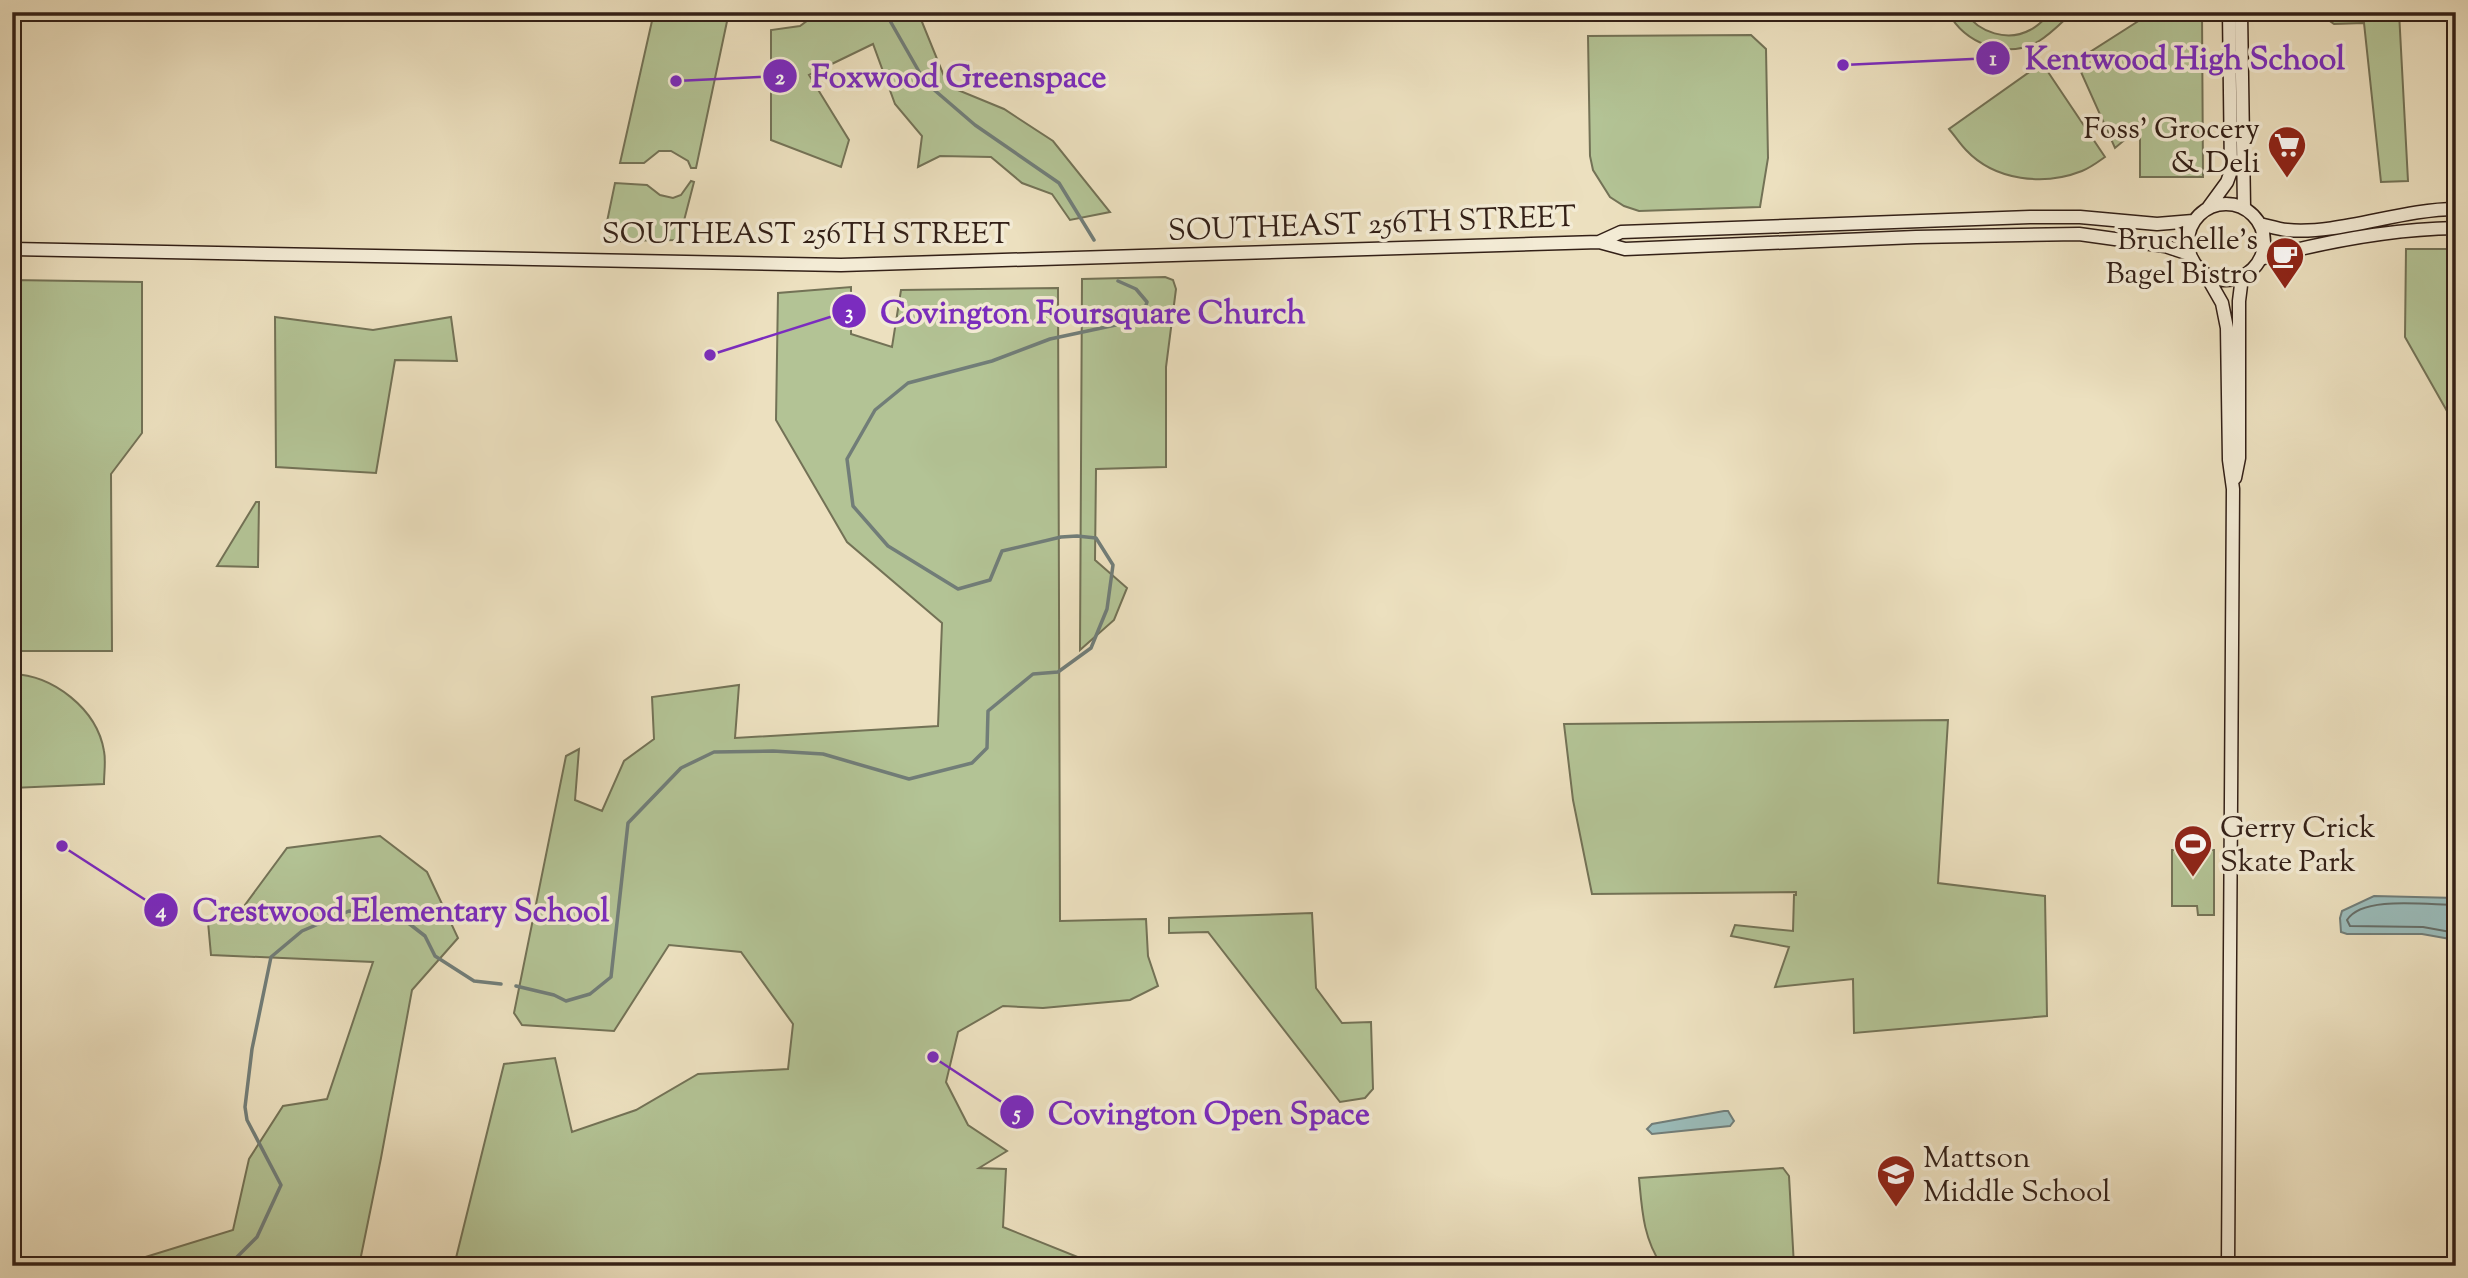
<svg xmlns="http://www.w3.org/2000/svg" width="2468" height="1278" font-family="'Sorts Mill Goudy',serif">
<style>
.green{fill:#b3c395;stroke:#737256;stroke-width:2}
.water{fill:#9abbb9;stroke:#717d78;stroke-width:2}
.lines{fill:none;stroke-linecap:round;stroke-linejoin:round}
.shore{stroke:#666e68;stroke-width:2}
.stream{stroke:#717d78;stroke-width:3.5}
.secondary-casing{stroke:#332017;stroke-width:15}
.secondary{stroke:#f3ebd5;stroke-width:12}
.labels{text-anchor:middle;stroke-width:7;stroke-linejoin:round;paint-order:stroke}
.poi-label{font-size:30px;fill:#332017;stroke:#f3ebd5;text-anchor:end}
.street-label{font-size:30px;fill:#332017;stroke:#f3ebd5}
.leader{fill:none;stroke:#7b2cbf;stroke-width:2.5}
.callout-dot{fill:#7b2cbf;stroke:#f3ebd5;stroke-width:2.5}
.mark-label{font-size:21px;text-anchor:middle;font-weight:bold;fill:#fff}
.callout-label{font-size:32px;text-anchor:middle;font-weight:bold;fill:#7b2cbf;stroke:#f3ebd5;stroke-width:7;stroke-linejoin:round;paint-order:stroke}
</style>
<rect width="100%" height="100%" fill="#ece0bf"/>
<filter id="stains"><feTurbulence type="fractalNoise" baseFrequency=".00286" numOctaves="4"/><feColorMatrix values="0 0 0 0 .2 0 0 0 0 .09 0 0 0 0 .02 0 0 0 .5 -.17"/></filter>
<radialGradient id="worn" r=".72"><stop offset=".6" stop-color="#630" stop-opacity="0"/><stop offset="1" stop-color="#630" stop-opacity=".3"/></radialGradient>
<!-- green -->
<path class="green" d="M 654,12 L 729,12 L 696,168 L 691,168 L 688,161 L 671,151 L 659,151 L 644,163 L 620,163 Z
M 819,12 L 918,12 L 948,86 L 1004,109 L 1053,141 L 1110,212 L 1070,220 L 1052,194 L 1022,183 L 991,157 L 940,156 L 918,167 L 922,136 L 895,104 L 873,44 L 809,75 L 849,140 L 841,167 L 771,140 L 771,30 L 800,26 Z
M 1948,12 L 1965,12 C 1979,33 2008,42 2030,30 C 2039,26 2045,18 2052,12 L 2073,12 C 2062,22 2051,34 2039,41 C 2007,60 1965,44 1948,12 Z
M 2140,12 L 2202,12 L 2203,177 L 2140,177 L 2140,127 L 2115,148 L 2076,61 L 2140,20 Z
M 2317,12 L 2399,12 L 2408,181 L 2381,182 L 2364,23 L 2334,24 Z
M 1751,35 L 1766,49 L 1768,158 L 1760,207 L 1639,211 L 1624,206 L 1610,197 L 1593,170 L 1590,156 L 1588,36 Z
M 2042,63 L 2105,157 C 2098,162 2090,168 2082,171 C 2044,186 1995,181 1966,150 C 1960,144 1955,136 1949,129 Z
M 691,181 L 694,182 L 679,240 L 603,241 L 615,183 L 647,185 L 660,195 L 673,198 L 681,195 Z
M 2406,249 L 2456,249 L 2456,427 L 2405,337 Z
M 1165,277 L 1173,280 L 1176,289 L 1166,367 L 1166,467 L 1096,469 L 1095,560 L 1127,588 L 1114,620 L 1080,650 L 1082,279 Z
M 12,280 L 142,282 L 142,433 L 111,474 L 112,651 L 12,651 Z
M 851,287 L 851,334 L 892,347 L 901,290 L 1058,288 L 1060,921 L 1146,919 L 1148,956 L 1158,986 L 1130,1000 L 1043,1008 L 1003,1006 L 958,1032 L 946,1082 L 968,1125 L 1007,1151 L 979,1168 L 1006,1169 L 1003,1227 L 1100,1266 L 454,1266 L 504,1064 L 555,1058 L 572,1132 L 636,1110 L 698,1074 L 788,1069 L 793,1024 L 741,952 L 669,945 L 614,1031 L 522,1025 L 514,1013 L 566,756 L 579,749 L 575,800 L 602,811 L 624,761 L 654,739 L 652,697 L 739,685 L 735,738 L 938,726 L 942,623 L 847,542 L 776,420 L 778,293 Z
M 275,317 L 373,330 L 451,317 L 457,361 L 395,360 L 376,473 L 276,467 Z
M 256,502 L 259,502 L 258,567 L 217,566 Z
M 12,674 C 53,675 97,709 104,751 C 106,761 104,773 104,784 L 12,788 Z
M 1948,720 L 1938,883 L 2045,896 L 2047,1016 L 1854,1033 L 1853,979 L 1775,987 L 1789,947 L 1731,936 L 1735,925 L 1793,931 L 1794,895 L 1796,895 L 1796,892 L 1592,894 L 1573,800 L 1564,724 Z
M 380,836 L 427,872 L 458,938 L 412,990 L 381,1158 L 359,1266 L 101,1266 L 139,1259 L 233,1230 L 249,1159 L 283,1106 L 327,1099 L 373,962 L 211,955 L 208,922 L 239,913 L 287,848 Z
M 2172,850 L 2214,850 L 2214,915 L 2198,915 L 2197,906 L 2172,906 Z
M 1312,913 L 1316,988 L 1342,1023 L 1371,1022 L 1373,1089 L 1365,1098 L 1340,1102 L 1208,932 L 1169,933 L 1169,918 Z
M 1783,1168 L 1789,1176 L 1794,1266 L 1662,1266 C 1643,1238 1642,1210 1639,1178 Z"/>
<!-- water -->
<path class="water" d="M 2374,896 L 2456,898 L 2456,940 L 2422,934 L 2347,934 L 2341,932 L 2340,918 L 2342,911 Z
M 1724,1111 L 1728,1111 L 1734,1121 L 1730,1126 L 1652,1134 L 1647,1129 L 1652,1124 Z"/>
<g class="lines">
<!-- shore -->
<path class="shore" d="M 2456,905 C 2429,905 2362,895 2347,920 L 2350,926 L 2423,927 L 2456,933"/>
<!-- stream -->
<path class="stream" d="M 885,12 L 925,82 L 975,125 L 1059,183 L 1094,240
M 516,986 L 554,995 L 566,1001 L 590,994 L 611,977 L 628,823 L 681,768 L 714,752 L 773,751 L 823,754 L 909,779 L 972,763 L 987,748 L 988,711 L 1033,674 L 1058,672 L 1091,648 L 1107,609 L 1113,565 L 1096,538 L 1077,536 L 1061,537 L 1002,551 L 990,580 L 958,589 L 888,546 L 853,506 L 847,459 L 875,410 L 908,383 L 992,361 L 1050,339 L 1125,323 L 1143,315 L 1147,302 L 1136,289 L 1118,281
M 228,1266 L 257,1237 L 281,1185 L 247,1120 L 245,1107 L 252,1049 L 271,957 L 302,931 L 349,911 L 398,915 L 425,936 L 435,956 L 474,981 L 501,984"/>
<!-- secondary casing -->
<g class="secondary-casing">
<path id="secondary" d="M 2241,12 L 2244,208
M2188 242a38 38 0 1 1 76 0a38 38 0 1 1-76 0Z
M 2208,208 L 2227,182 L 2231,171 L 2229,12
M 2260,224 C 2269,226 2278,229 2287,230 C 2339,235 2401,209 2456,209
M 1599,242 L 1621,232 L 2030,217 L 2080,217 L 2157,224 L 2193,221
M 12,249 L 841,265 L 1531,244 L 1599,242 L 1625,249 L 1916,237 L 2079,234 L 2165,246 L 2189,254
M 2260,259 C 2323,242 2390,229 2456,228
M 2206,275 L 2222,303 L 2227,328 L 2229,460 L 2233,489 L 2228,1266
M 2235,478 L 2239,458 L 2239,301 L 2242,277"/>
</g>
<!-- secondary -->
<use href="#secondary" class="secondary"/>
</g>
<!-- icons -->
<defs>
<g id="supermarket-pin" transform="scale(2.0125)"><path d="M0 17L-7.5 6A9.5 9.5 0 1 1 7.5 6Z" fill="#8f2418" stroke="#f3ebd5"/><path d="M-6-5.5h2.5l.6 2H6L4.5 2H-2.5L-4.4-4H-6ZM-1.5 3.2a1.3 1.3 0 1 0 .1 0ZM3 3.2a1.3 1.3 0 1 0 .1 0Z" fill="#fff"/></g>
<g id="cafe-pin" transform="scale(2.0125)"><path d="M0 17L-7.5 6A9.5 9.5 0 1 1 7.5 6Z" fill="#8f2418" stroke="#f3ebd5"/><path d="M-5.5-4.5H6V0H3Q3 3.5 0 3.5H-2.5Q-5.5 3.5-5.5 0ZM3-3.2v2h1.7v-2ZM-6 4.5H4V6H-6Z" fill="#fff"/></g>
<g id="stadium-pin" transform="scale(2.0125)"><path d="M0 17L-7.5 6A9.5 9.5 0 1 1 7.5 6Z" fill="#8f2418" stroke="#f3ebd5"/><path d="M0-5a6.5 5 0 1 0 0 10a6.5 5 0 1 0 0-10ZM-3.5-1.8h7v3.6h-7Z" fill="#fff"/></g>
<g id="school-pin" transform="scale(2.0125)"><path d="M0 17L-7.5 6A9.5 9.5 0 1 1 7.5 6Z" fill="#8f2418" stroke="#f3ebd5"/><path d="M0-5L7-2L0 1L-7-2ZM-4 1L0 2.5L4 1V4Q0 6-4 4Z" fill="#fff"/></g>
</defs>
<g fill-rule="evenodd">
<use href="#supermarket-pin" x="2287" y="145"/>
<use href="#cafe-pin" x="2285" y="256"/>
<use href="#stadium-pin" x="2193" y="844"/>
<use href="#school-pin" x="1896" y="1174"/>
</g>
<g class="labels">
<!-- poi labels -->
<g class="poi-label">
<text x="2260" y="138">Foss' Grocery<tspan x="2260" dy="34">&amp; Deli</tspan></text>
<text x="2258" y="249">Bruchelle's<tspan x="2258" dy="34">Bagel Bistro</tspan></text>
<text x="2220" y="837" text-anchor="start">Gerry Crick<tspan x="2220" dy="34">Skate Park</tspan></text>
<text x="1923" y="1167" text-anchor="start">Mattson<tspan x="1923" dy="34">Middle School</tspan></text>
</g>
<!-- street labels -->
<g class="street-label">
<text transform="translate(1372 223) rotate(-2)" y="10">SOUTHEAST 256TH STREET</text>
<text x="806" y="243">SOUTHEAST 256TH STREET</text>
</g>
</g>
<!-- callouts -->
<path class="leader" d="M1843 65L1993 58M676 81L780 76M710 355L849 311M62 846L161 910M933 1057L1017 1112"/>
<g class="callout-dot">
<circle cx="1843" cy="65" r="7"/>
<circle cx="676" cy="81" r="7"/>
<circle cx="710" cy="355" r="7"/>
<circle cx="62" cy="846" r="7"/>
<circle cx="933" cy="1057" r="7"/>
<circle cx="1993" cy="58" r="18"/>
<circle cx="780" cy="76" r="18"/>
<circle cx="849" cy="311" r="18"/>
<circle cx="161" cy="910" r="18"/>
<circle cx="1017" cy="1112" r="18"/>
</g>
<g class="mark-label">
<text x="1993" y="65">1</text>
<text x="780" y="84">2</text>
<text x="849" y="319">3</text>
<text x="161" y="917">4</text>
<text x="1017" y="1120">5</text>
</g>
<g class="callout-label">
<text x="2185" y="69">Kentwood High School</text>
<text x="959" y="87">Foxwood Greenspace</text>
<text x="1093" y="323">Covington Foursquare Church</text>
<text x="401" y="921">Crestwood Elementary School</text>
<text x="1209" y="1124">Covington Open Space</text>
</g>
<!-- margin -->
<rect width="2468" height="1278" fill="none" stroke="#ece0bf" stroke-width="42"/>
<rect x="14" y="14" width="2440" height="1250" fill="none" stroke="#332017" stroke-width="3.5"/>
<rect x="21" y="21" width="2426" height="1236" fill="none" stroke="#332017" stroke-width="2"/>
<rect width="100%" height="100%" filter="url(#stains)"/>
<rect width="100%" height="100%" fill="url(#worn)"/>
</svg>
